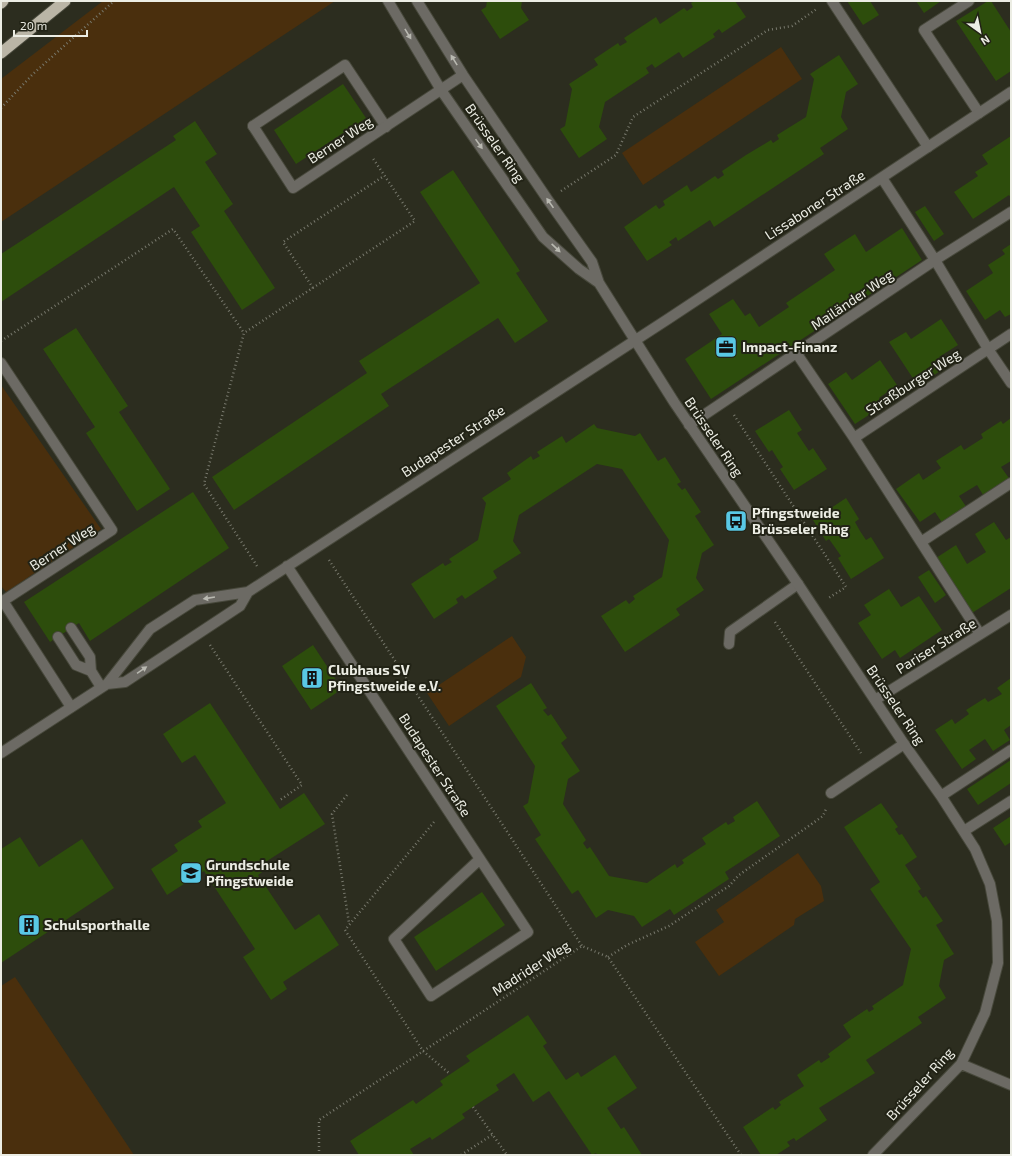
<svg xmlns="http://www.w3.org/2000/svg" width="1012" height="1156" font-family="'Exo 2',sans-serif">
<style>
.green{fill:#4a2f0d}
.building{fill:#2d4d0c}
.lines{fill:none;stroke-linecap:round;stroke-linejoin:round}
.service-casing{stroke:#47483b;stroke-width:12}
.minor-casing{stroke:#47483b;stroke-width:12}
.trunk-casing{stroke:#47483b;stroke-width:13}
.path{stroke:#78796d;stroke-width:2.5;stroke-dasharray:1 3;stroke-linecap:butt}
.service{stroke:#6c6a64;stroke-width:10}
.minor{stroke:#6c6a64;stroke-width:10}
.trunk{stroke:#bab5a6;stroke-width:11}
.oneway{fill:#b9b9b1}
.labels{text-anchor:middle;stroke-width:4;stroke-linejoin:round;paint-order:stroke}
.street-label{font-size:14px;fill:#ecede4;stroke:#222316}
.poi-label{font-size:14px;font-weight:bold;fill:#ecede4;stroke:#222316;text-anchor:start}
</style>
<rect width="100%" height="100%" fill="#2c2d1f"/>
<!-- green -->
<path class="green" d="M 103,1 L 335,1 L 1,222 L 1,79 Z
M 781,47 L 802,79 L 643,185 L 622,153 Z
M 1,385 L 101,529 L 6,592 L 1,586 Z
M 512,636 L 526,657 L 521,677 L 449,726 L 427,693 Z
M 798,853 L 821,886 L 824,901 L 795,919 L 794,925 L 719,976 L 695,942 L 724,922 L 716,910 Z
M 15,977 L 134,1155 L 1,1155 L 1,986 Z"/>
<!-- building -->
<path class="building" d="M 487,1 L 522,1 L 521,8 L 529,20 L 500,39 L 481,10 L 486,7 Z
M 695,1 L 735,1 L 746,17 L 722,33 L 719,29 L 713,34 L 715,37 L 683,58 L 679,52 L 655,68 L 652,64 L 646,68 L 649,73 L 605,102 L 599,127 L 607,139 L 579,158 L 560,129 L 565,126 L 572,89 L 569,84 L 598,65 L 594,59 L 618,43 L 620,46 L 627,42 L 624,38 L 656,17 L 660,24 L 684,8 L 687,11 L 693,7 L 691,3 Z
M 847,1 L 870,1 L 879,15 L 863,25 Z
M 916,1 L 941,1 L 924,13 Z
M 988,1 L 991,1 L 1011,32 L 1011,71 L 996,81 L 956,21 Z
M 839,55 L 858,84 L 846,92 L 841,117 L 848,129 L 820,148 L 824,154 L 714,227 L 710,220 L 678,241 L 676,237 L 669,242 L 672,245 L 647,261 L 624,227 L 656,205 L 659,209 L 665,205 L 663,201 L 687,185 L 691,192 L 715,176 L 718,179 L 724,175 L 722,171 L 746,155 L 771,140 L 773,143 L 779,139 L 777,135 L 806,117 L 814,79 L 810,74 Z
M 343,84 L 366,118 L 296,164 L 274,130 Z
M 195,121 L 217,154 L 205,162 L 233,204 L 224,211 L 275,288 L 242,310 L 191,232 L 200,226 L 174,187 L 1,302 L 1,254 L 176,140 L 173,136 Z
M 1011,136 L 1011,198 L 1009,195 L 973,219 L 954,192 L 978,176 L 975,172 L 988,164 L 982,155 Z
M 453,170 L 520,271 L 516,273 L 548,321 L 515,343 L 498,318 L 381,394 L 389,406 L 234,510 L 212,477 L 367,373 L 359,361 L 480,283 L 420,192 Z
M 925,206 L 944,234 L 934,241 L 915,212 Z
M 902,228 L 922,260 L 711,399 L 685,359 L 722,334 L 709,314 L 733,299 L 745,316 L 750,313 L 759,327 L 789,307 L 786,303 L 835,270 L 824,254 L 855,234 L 866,252 Z
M 1011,244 L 1011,314 L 1005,317 L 1000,310 L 985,320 L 966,291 L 993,273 L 988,265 L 1005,254 L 1002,250 Z
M 941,319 L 958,345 L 939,357 L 946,367 L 918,386 L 889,342 L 906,332 L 911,339 Z
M 76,328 L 128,406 L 119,412 L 170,489 L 137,511 L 86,433 L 95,427 L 43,349 Z
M 880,360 L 897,385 L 879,398 L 884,405 L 855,424 L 828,384 L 846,372 L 852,380 Z
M 789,410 L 802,430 L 797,433 L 809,451 L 813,448 L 827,469 L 794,490 L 780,469 L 783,467 L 777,458 L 772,450 L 769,452 L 755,431 Z
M 1011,418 L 1011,461 L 1001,467 L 1011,481 L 985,498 L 977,485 L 959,496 L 967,508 L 943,524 L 935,512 L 920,522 L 896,489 L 919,473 L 923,480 L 941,468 L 936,461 L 961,445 L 964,450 L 983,438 L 981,434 L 1001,421 L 1003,424 Z
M 594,424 L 597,428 L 635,436 L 640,433 L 658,461 L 665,457 L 681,482 L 677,484 L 682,490 L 685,488 L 701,512 L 695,516 L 714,545 L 702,553 L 696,578 L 704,590 L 676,609 L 680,615 L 625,652 L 601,616 L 626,600 L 629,604 L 635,599 L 633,596 L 662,577 L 669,540 L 622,469 L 597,464 L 519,515 L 513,541 L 521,553 L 493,571 L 497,578 L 465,599 L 462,595 L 456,599 L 458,603 L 434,619 L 411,584 L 443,563 L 445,566 L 452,562 L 449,559 L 478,540 L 486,503 L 482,498 L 511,479 L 507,473 L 531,456 L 533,460 L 540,456 L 537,452 L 562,436 L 566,443 Z
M 193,492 L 229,548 L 90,641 L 79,623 L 50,642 L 24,602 Z
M 846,498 L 859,519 L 855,522 L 860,531 L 866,540 L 871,537 L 884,558 L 851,579 L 838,558 L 841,556 L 829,539 L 826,541 L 813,520 Z
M 994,522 L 1006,540 L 1011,537 L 1011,588 L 972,613 L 936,558 L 956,545 L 967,564 L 986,552 L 975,534 Z
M 929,570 L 946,595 L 935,603 L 918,577 Z
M 889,589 L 901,607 L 919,596 L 942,630 L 900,658 L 895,650 L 882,659 L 858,623 L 871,615 L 864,605 Z
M 313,645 L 342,689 L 311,710 L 282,666 Z
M 1011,678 L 1011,725 L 1004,730 L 1010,740 L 993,751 L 985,739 L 969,750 L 976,759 L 962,769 L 935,730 L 952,719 L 955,724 L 969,714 L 966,710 L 985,698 L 988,702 L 1002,694 L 997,688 Z
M 531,683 L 547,708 L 543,710 L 548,716 L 551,714 L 567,738 L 561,743 L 580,771 L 568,779 L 563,804 L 586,840 L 583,843 L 587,849 L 590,847 L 609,876 L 647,883 L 675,864 L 677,868 L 684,863 L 682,860 L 706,844 L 702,838 L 726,822 L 728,825 L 735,821 L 733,817 L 757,801 L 780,836 L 725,872 L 729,879 L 674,915 L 670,909 L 642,927 L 634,916 L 608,910 L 596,918 L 578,890 L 572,894 L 535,839 L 541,835 L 523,806 L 528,803 L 535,766 L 496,706 Z
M 210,703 L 280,809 L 304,793 L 325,824 L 267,861 L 271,866 L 258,875 L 295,930 L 319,914 L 339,945 L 283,982 L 287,989 L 271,1000 L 243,957 L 255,949 L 204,871 L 167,895 L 151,869 L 178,851 L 174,845 L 202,827 L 198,821 L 226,803 L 195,755 L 182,763 L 163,734 Z
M 1011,760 L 1011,783 L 978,805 L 967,789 Z
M 881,803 L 898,827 L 895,829 L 899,835 L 902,834 L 917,857 L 905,865 L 921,889 L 918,891 L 923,898 L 926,896 L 943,921 L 936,925 L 954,954 L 944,960 L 939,986 L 946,998 L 918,1017 L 922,1023 L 866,1060 L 875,1073 L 819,1108 L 827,1120 L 796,1141 L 794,1138 L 787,1142 L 790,1146 L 776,1155 L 761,1155 L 743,1127 L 773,1107 L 775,1110 L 781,1105 L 779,1102 L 804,1086 L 797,1075 L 819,1060 L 821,1063 L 830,1057 L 828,1054 L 851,1037 L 843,1025 L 867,1009 L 869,1012 L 874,1009 L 872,1006 L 903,985 L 911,949 L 870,889 L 880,882 L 844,827 Z
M 1011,816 L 1011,842 L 1005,846 L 993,828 Z
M 20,837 L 39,867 L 82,839 L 114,888 L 1,963 L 1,849 Z
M 482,892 L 505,925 L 436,971 L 414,937 Z
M 528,1015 L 547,1043 L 543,1046 L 566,1080 L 578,1072 L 581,1077 L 615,1055 L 637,1088 L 607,1108 L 621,1129 L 624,1127 L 642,1155 L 597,1155 L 596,1153 L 592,1155 L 549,1091 L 533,1102 L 514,1073 L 496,1085 L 499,1090 L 462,1114 L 465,1118 L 432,1140 L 430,1137 L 410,1149 L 414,1155 L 359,1155 L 350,1141 L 413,1100 L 416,1104 L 443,1085 L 440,1081 L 470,1061 L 466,1056 Z"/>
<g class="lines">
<!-- service casing -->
<g class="service-casing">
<path id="service" d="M 832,1 L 928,147
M 969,1 L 924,30 L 979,113
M 253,126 L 345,65 L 386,127
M 1,363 L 112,530 L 3,601 L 71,707
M 71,628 L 90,657 L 91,671 L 101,687
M 58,637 L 76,665 L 91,671
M 729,644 L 730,632 L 798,584
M 831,793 L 904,744
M 964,831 L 1011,801"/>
</g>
<!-- minor casing -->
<g class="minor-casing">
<path id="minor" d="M 388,1 L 441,90 L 543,237 L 579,269 L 599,283
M 417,1 L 463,75 L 548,200 L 592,262 L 599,283 L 674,402 L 798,584 L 904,744 L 941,796 L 975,849 L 990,884 L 997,921 L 998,963 L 985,1013 L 961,1064 L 873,1155
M 253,126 L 293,188 L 463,75
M 882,178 L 935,260 L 988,349 L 1011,383
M 797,354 L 854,438 L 980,634
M 689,425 L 935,260 L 1011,212
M 854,438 L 1011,334
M 921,542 L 1011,483
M 287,566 L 528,932 L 431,996 L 394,939 L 480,859
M 107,684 L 125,682 L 240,606 L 248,592
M 875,700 L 1011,615
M 1,753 L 107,684 L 150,629 L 195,600 L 248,592 L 668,319 L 1011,92
M 941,796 L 1011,750
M 961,1064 L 1011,1085"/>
</g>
<!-- trunk casing -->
<g class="trunk-casing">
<path id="trunk" d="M 1,3 L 3,1
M 1,53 L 65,1"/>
</g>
<!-- path -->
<path class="path" d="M 1,108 L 33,74 L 114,1
M 561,191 L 616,155 L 633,117 L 768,30 L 792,26 L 818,8
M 313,288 L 283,242 L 384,176
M 1,341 L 173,229 L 244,333
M 734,415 L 846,587 L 827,599
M 329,560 L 582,946
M 257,566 L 204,484 L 244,333 L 415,221 L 372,157
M 775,622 L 861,753
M 210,645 L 302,785 L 280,800
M 347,795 L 332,814 L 349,923
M 434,822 L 345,930 L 423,1051 L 450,1074
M 608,957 L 627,945 L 669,926 L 729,886 L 739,875 L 823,816 L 826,809
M 473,1107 L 507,1155
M 319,1155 L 319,1120 L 582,946 L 608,957 L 741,1155
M 461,1155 L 492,1135"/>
<!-- service -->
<use href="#service" class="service"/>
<!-- minor -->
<use href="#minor" class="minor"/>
<!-- trunk -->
<use href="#trunk" class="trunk"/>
</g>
<!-- one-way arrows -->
<defs><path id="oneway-solid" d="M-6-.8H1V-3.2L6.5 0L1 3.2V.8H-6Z"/></defs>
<g class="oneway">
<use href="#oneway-solid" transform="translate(408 34) rotate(59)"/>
<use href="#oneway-solid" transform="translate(454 60) rotate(-122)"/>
<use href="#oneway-solid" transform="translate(479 144) rotate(55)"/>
<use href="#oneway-solid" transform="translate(550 203) rotate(-125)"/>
<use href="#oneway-solid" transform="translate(556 248) rotate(43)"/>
<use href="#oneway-solid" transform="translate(209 598) rotate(171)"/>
<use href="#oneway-solid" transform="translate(142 670) rotate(-34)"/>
</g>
<!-- icons -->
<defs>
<g id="office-square" transform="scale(1.15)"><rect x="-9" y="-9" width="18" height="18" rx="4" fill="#59c8e5" stroke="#222316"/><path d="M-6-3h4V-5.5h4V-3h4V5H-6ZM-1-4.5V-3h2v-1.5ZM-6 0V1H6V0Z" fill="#111"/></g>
<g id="bus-square" transform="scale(1.15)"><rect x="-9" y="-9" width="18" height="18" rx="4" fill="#59c8e5" stroke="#222316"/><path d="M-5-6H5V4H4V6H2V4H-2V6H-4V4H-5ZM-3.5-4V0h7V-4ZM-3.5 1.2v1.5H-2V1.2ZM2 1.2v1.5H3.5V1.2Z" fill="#111"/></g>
<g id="building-square" transform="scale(1.15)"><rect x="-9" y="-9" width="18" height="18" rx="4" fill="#59c8e5" stroke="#222316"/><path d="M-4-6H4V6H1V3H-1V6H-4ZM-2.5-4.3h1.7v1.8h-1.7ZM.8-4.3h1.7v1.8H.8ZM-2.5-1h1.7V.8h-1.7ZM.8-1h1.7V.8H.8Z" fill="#111"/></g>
<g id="school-square" transform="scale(1.15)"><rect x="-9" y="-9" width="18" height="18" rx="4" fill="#59c8e5" stroke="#222316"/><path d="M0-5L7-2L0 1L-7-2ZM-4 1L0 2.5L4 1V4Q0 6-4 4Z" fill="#111"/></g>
</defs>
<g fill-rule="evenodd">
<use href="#office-square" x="726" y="347"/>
<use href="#bus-square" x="736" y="521"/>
<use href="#building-square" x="312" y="678"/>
<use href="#school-square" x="191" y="873"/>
<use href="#building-square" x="29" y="925"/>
</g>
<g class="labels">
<!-- street labels -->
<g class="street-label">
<text transform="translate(340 140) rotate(-33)" y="5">Berner Weg</text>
<text transform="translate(495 143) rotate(55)" y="5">Brüsseler Ring</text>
<text transform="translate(815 205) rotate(-33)" y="5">Lissaboner Straße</text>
<text transform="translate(852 300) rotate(-34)" y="5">Mailänder Weg</text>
<text transform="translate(913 382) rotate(-33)" y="5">Straßburger Weg</text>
<text transform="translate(714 437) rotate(56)" y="5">Brüsseler Ring</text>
<text transform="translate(453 441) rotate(-33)" y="5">Budapester Straße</text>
<text transform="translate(62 547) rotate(-33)" y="5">Berner Weg</text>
<text transform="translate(936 646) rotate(-32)" y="5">Pariser Straße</text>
<text transform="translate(896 705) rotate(56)" y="5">Brüsseler Ring</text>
<text transform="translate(435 765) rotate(57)" y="5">Budapester Straße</text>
<text transform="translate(531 968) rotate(-33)" y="5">Madrider Weg</text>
<text transform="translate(920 1084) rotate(-48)" y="5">Brüsseler Ring</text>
</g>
<!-- poi labels -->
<g class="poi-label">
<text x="742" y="352">Impact-Finanz</text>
<text x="752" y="518">Pfingstweide<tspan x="752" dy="16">Brüsseler Ring</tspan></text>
<text x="328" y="675">Clubhaus SV<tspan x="328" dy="16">Pfingstweide e.V.</tspan></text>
<text x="206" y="870">Grundschule<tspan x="206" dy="16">Pfingstweide</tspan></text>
<text x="44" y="930">Schulsporthalle</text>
</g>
</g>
<!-- border -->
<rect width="1012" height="1156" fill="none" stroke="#ecede4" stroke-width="4"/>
<!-- north arrow -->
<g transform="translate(980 32) rotate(147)" stroke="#222316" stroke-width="3" paint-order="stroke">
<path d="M0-3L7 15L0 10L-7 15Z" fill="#ecede4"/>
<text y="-6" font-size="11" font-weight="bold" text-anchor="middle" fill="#ecede4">N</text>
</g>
<!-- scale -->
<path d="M14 30v6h73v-6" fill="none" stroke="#ecede4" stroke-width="2"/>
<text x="20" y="30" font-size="12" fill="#ecede4" stroke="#222316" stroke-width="3" paint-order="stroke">20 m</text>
</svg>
